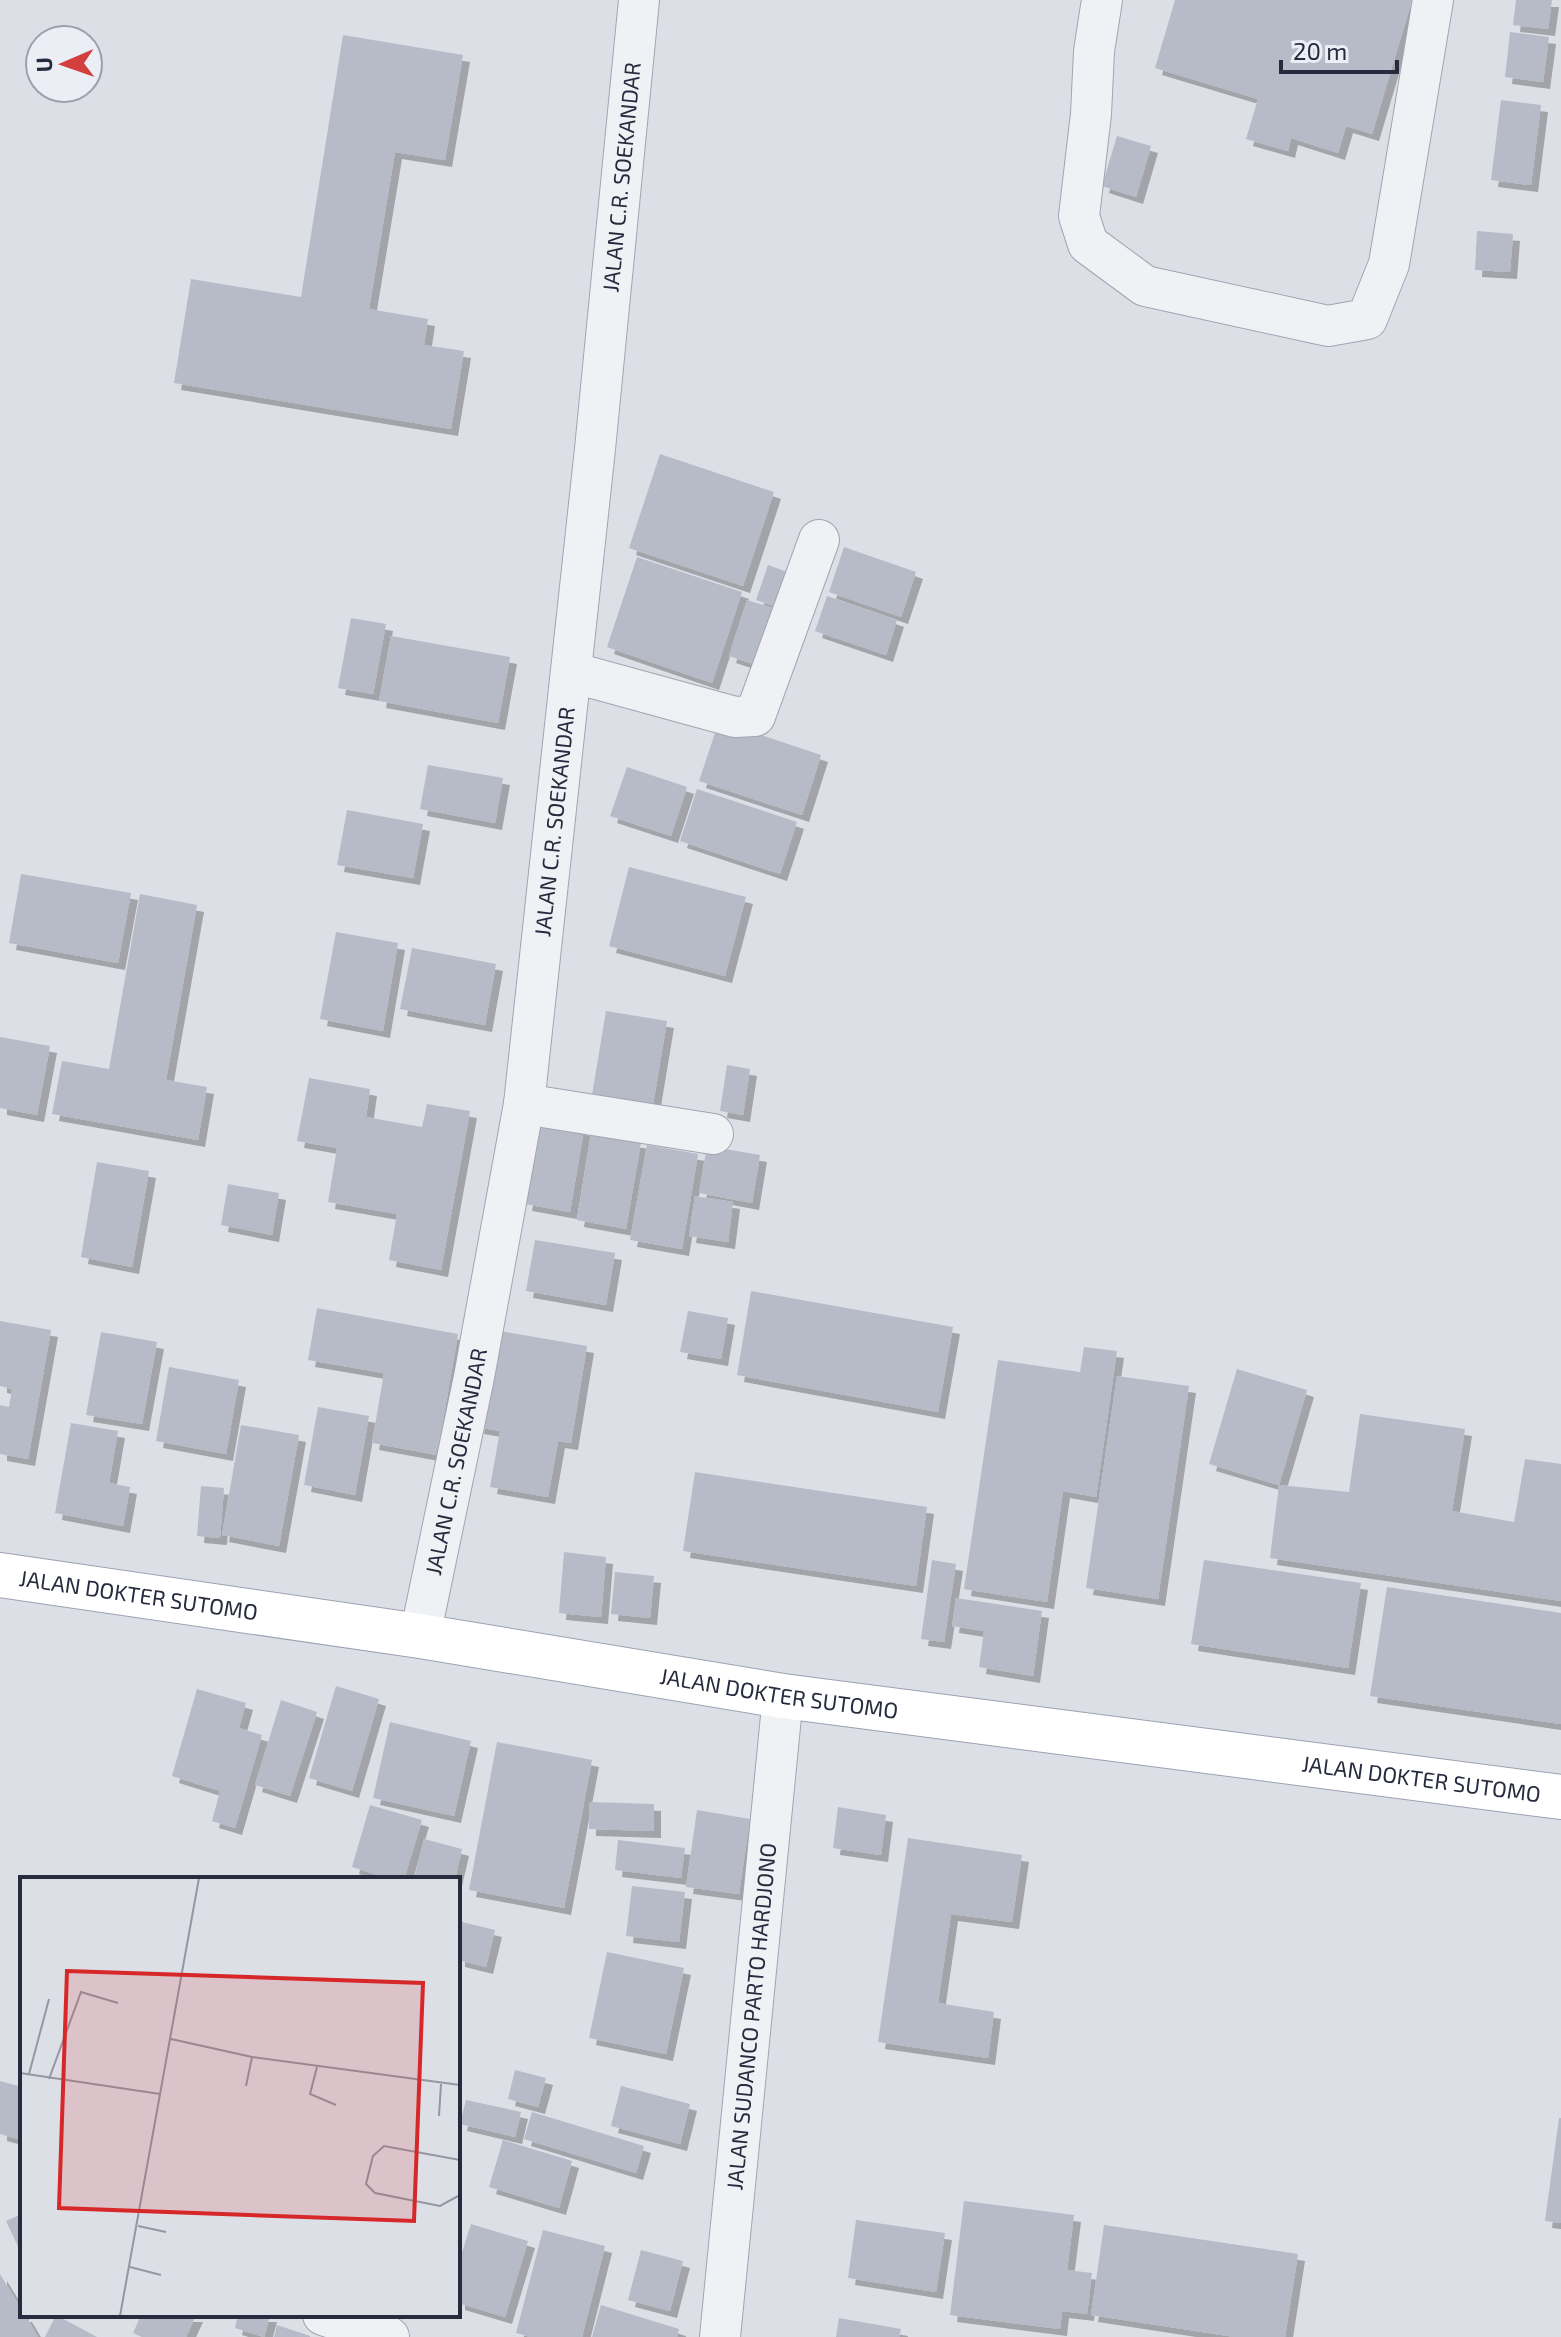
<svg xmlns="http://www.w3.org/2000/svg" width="1561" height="2337" font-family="'Exo 2',sans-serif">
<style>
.building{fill:#b7bac7;filter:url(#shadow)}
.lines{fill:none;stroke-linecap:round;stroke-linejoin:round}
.minor-casing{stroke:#a2a5b1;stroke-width:42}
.major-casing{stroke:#9ca1b3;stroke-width:46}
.minor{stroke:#eff1f5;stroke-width:40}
.major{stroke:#fff;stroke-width:44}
.labels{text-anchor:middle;stroke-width:8;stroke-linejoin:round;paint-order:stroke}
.street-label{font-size:22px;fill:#262b3e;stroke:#eceef5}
.inset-road{fill:none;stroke:#9497a3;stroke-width:2}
.view{fill:#d62828;fill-opacity:0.15;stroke:#d62828;stroke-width:4}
.inset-edge{fill:none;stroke:#262b3e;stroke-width:4}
</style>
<defs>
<filter id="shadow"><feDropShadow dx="7" dy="7" stdDeviation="0" flood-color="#0004"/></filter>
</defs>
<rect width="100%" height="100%" fill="#dddfe7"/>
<!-- building -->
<path class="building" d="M 1175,0 L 1412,0 L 1372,134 L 1346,126 L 1338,153 L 1291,138 L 1288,151 L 1246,139 L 1258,99 L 1155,68 Z
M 1516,0 L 1552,0 L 1548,29 L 1513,25 Z
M 1510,32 L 1549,37 L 1543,82 L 1505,77 Z
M 343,35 L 463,55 L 445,160 L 395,152 L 369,309 L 428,319 L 424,345 L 464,351 L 451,429 L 174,383 L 191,279 L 301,297 Z
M 1501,100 L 1541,105 L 1531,185 L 1491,180 Z
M 1117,136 L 1151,146 L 1136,197 L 1102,186 Z
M 1477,231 L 1513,234 L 1510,272 L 1475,270 Z
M 660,454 L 774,492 L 743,586 L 629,548 Z
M 844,547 L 916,572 L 901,617 L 829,592 Z
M 637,557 L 742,592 L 712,683 L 607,647 Z
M 768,565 L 798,576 L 786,610 L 756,600 Z
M 827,596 L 897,620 L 886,655 L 815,631 Z
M 747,600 L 786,612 L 768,669 L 729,656 Z
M 351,618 L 386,624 L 373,694 L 338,688 Z
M 391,636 L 510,657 L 498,723 L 379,701 Z
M 719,721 L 821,755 L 802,815 L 699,781 Z
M 428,765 L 503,778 L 495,823 L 420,809 Z
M 627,767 L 687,787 L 671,836 L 610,816 Z
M 697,789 L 797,822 L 780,874 L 680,841 Z
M 347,810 L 423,824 L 413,878 L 337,865 Z
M 629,867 L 746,897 L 725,976 L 609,946 Z
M 21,874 L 131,893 L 118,963 L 9,943 Z
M 140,894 L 197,905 L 166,1080 L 207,1087 L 198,1140 L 52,1114 L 62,1061 L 109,1069 Z
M 336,932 L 398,943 L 383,1031 L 320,1019 Z
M 412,948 L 496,964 L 485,1025 L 400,1009 Z
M 606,1011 L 667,1021 L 653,1105 L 592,1095 Z
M 0,1037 L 50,1046 L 37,1115 L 0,1108 Z
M 727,1065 L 750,1069 L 743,1115 L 720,1111 Z
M 309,1078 L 370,1089 L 366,1117 L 422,1127 L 427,1104 L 470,1111 L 441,1270 L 389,1260 L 397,1214 L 328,1202 L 337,1148 L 297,1141 Z
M 539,1121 L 584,1129 L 570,1212 L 525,1204 Z
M 591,1133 L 641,1142 L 626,1229 L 577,1220 Z
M 647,1145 L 698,1154 L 682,1249 L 630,1240 Z
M 707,1146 L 760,1155 L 752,1203 L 699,1193 Z
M 97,1162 L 149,1171 L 132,1267 L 81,1257 Z
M 228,1184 L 279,1193 L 272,1235 L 221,1225 Z
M 695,1196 L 733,1202 L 728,1242 L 689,1236 Z
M 535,1240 L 615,1253 L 606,1305 L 526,1291 Z
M 751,1291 L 953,1327 L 938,1412 L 737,1375 Z
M 317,1308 L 458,1334 L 437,1455 L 372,1443 L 384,1373 L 308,1360 Z
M 688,1311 L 728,1318 L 721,1359 L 680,1352 Z
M 0,1321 L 51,1330 L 28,1459 L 0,1454 L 0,1405 L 9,1407 L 12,1389 L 0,1386 Z
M 494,1330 L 587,1346 L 571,1443 L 558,1441 L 548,1497 L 490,1487 L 500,1431 L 477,1427 Z
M 101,1332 L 157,1342 L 142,1424 L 86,1415 Z
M 1084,1347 L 1117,1351 L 1096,1497 L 1063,1491 L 1047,1602 L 964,1589 L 998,1360 L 1080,1372 Z
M 169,1367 L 239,1380 L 226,1454 L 156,1441 Z
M 1237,1369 L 1307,1390 L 1279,1485 L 1349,1492 L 1360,1414 L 1465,1429 L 1452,1511 L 1514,1522 L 1525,1459 L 1561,1464 L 1561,1601 L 1270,1558 L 1279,1485 L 1209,1464 Z
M 1117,1376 L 1189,1386 L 1158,1599 L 1086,1588 Z
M 318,1407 L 369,1416 L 355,1495 L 304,1485 Z
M 71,1423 L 118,1431 L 109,1483 L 130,1487 L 123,1526 L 55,1513 Z
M 241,1425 L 299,1435 L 279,1546 L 222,1535 Z
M 695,1472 L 927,1507 L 916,1586 L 683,1551 Z
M 201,1486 L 224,1488 L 220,1538 L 197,1536 Z
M 564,1552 L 606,1557 L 601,1617 L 559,1613 Z
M 932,1560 L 956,1564 L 944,1642 L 921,1639 Z
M 1204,1560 L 1361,1583 L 1348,1668 L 1191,1644 Z
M 615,1572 L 654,1576 L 650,1618 L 611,1614 Z
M 1387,1587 L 1561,1613 L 1561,1724 L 1370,1696 Z
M 956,1598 L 1042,1611 L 1033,1676 L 979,1667 L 984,1631 L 952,1626 Z
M 336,1686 L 379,1699 L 352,1791 L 309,1778 Z
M 197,1689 L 246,1703 L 239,1728 L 262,1735 L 235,1828 L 212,1821 L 220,1791 L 172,1776 Z
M 281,1700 L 317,1712 L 290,1796 L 255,1785 Z
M 390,1722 L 471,1741 L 454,1816 L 373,1798 Z
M 497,1742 L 592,1760 L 564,1908 L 469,1890 Z
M 590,1802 L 654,1804 L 654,1831 L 589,1829 Z
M 370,1805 L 422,1820 L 404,1879 L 390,1879 L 352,1867 Z
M 838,1807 L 886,1815 L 881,1855 L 833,1848 Z
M 697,1810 L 750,1819 L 739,1894 L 686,1887 Z
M 908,1838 L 1022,1855 L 1012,1922 L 951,1914 L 938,2003 L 994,2012 L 988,2058 L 878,2042 Z
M 424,1839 L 462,1849 L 455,1879 L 414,1879 Z
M 618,1840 L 685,1848 L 681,1878 L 615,1870 Z
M 632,1886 L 685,1892 L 679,1942 L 626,1936 Z
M 458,1921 L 495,1930 L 486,1967 L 458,1960 Z
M 607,1952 L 684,1968 L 666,2054 L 589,2038 Z
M 515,2070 L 546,2078 L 538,2107 L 508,2099 Z
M 0,2081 L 22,2087 L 22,2126 L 18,2139 L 0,2134 Z
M 621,2086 L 690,2104 L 680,2144 L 611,2126 Z
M 466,2100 L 521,2112 L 515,2137 L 460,2124 Z
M 532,2112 L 644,2146 L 636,2173 L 524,2139 Z
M 1559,2118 L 1561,2118 L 1561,2223 L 1545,2221 Z
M 503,2140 L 572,2161 L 559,2208 L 489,2187 Z
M 964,2201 L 1074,2215 L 1067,2270 L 1092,2273 L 1087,2314 L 1062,2311 L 1060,2329 L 950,2315 Z
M 22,2214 L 22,2255 L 6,2221 Z
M 856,2220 L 945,2233 L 936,2292 L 848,2278 Z
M 471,2224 L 528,2241 L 505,2317 L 458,2303 L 458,2265 Z
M 1104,2225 L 1298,2254 L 1285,2337 L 1235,2337 L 1091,2315 Z
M 543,2230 L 605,2246 L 582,2337 L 531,2337 L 516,2333 Z
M 641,2250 L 683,2261 L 670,2311 L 628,2300 Z
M 0,2274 L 22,2310 L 22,2315 L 25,2315 L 38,2337 L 0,2337 Z
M 601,2305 L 679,2329 L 677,2337 L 592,2337 Z
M 56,2315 L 97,2337 L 45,2337 Z
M 141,2315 L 196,2315 L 186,2337 L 142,2337 L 133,2333 Z
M 238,2315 L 270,2315 L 264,2337 L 235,2328 Z
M 839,2318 L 901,2329 L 899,2337 L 836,2337 Z
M 277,2325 L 310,2336 L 310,2337 L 274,2337 Z"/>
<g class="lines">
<!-- minor casing -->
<g class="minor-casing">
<g id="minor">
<path d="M 1102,0 L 1094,51 L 1091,114 L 1079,216 L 1088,244 L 1145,286 L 1328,326 L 1367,319 L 1389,264 L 1433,0"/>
<path d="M 571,672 L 735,717 L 755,716 L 819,540"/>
<path d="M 524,1104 L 713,1134"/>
<path id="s1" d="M 420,1636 L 474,1377 L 524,1104 L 595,449 L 639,0"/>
<path d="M 323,2315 L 389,2337"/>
<path id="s2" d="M 720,2337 L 783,1696"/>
</g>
</g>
<!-- major casing -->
<g class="major-casing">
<g id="major">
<path id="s3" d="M 0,1575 L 420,1636 L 783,1696 L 1561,1797"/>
</g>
</g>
<!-- minor -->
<use href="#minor" class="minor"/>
<!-- major -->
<use href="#major" class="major"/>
</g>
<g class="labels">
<!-- street labels -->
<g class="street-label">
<text dy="8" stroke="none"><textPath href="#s1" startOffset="1474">JALAN C.R. SOEKANDAR</textPath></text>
<text dy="8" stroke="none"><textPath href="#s1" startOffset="826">JALAN C.R. SOEKANDAR</textPath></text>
<text dy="8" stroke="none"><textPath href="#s1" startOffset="178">JALAN C.R. SOEKANDAR</textPath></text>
<text dy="8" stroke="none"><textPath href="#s3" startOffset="140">JALAN DOKTER SUTOMO</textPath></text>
<text dy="8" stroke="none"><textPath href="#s3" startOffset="788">JALAN DOKTER SUTOMO</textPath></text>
<text dy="8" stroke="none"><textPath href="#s3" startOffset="1436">JALAN DOKTER SUTOMO</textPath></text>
<text dy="8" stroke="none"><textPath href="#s2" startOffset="322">JALAN SUDANCO PARTO HARDJONO</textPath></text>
</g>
</g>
<!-- overview -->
<g transform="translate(20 1877)">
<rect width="440" height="440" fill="#dddfe7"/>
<path class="inset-road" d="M 151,162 L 232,180 L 440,208M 297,190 L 290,217 L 316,228M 0,196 L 140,217M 9,197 L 29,122M 29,202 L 61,115 L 98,126M 226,209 L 232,180M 419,239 L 421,207M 440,283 L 364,269 L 353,279 L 346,307 L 355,316 L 420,329 L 440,318M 118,349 L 146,355M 110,390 L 141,398M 100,439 L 179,1"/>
<path class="view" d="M 47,94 L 403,106 L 394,344 L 39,331 Z"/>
<rect width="440" height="440" class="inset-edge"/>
</g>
<!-- north arrow -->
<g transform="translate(64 64) rotate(268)"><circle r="38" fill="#eceef5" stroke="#9da0ac" stroke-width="2"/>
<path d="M0-6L14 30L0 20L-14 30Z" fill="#d23f3c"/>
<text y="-12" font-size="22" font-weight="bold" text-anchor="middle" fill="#262b3e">U</text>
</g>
<!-- scale -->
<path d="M1281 60v12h116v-12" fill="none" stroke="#262b3e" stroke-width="4"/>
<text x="1293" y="60" font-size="24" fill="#262b3e" stroke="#eceef5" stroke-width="6" paint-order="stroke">20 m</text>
</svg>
